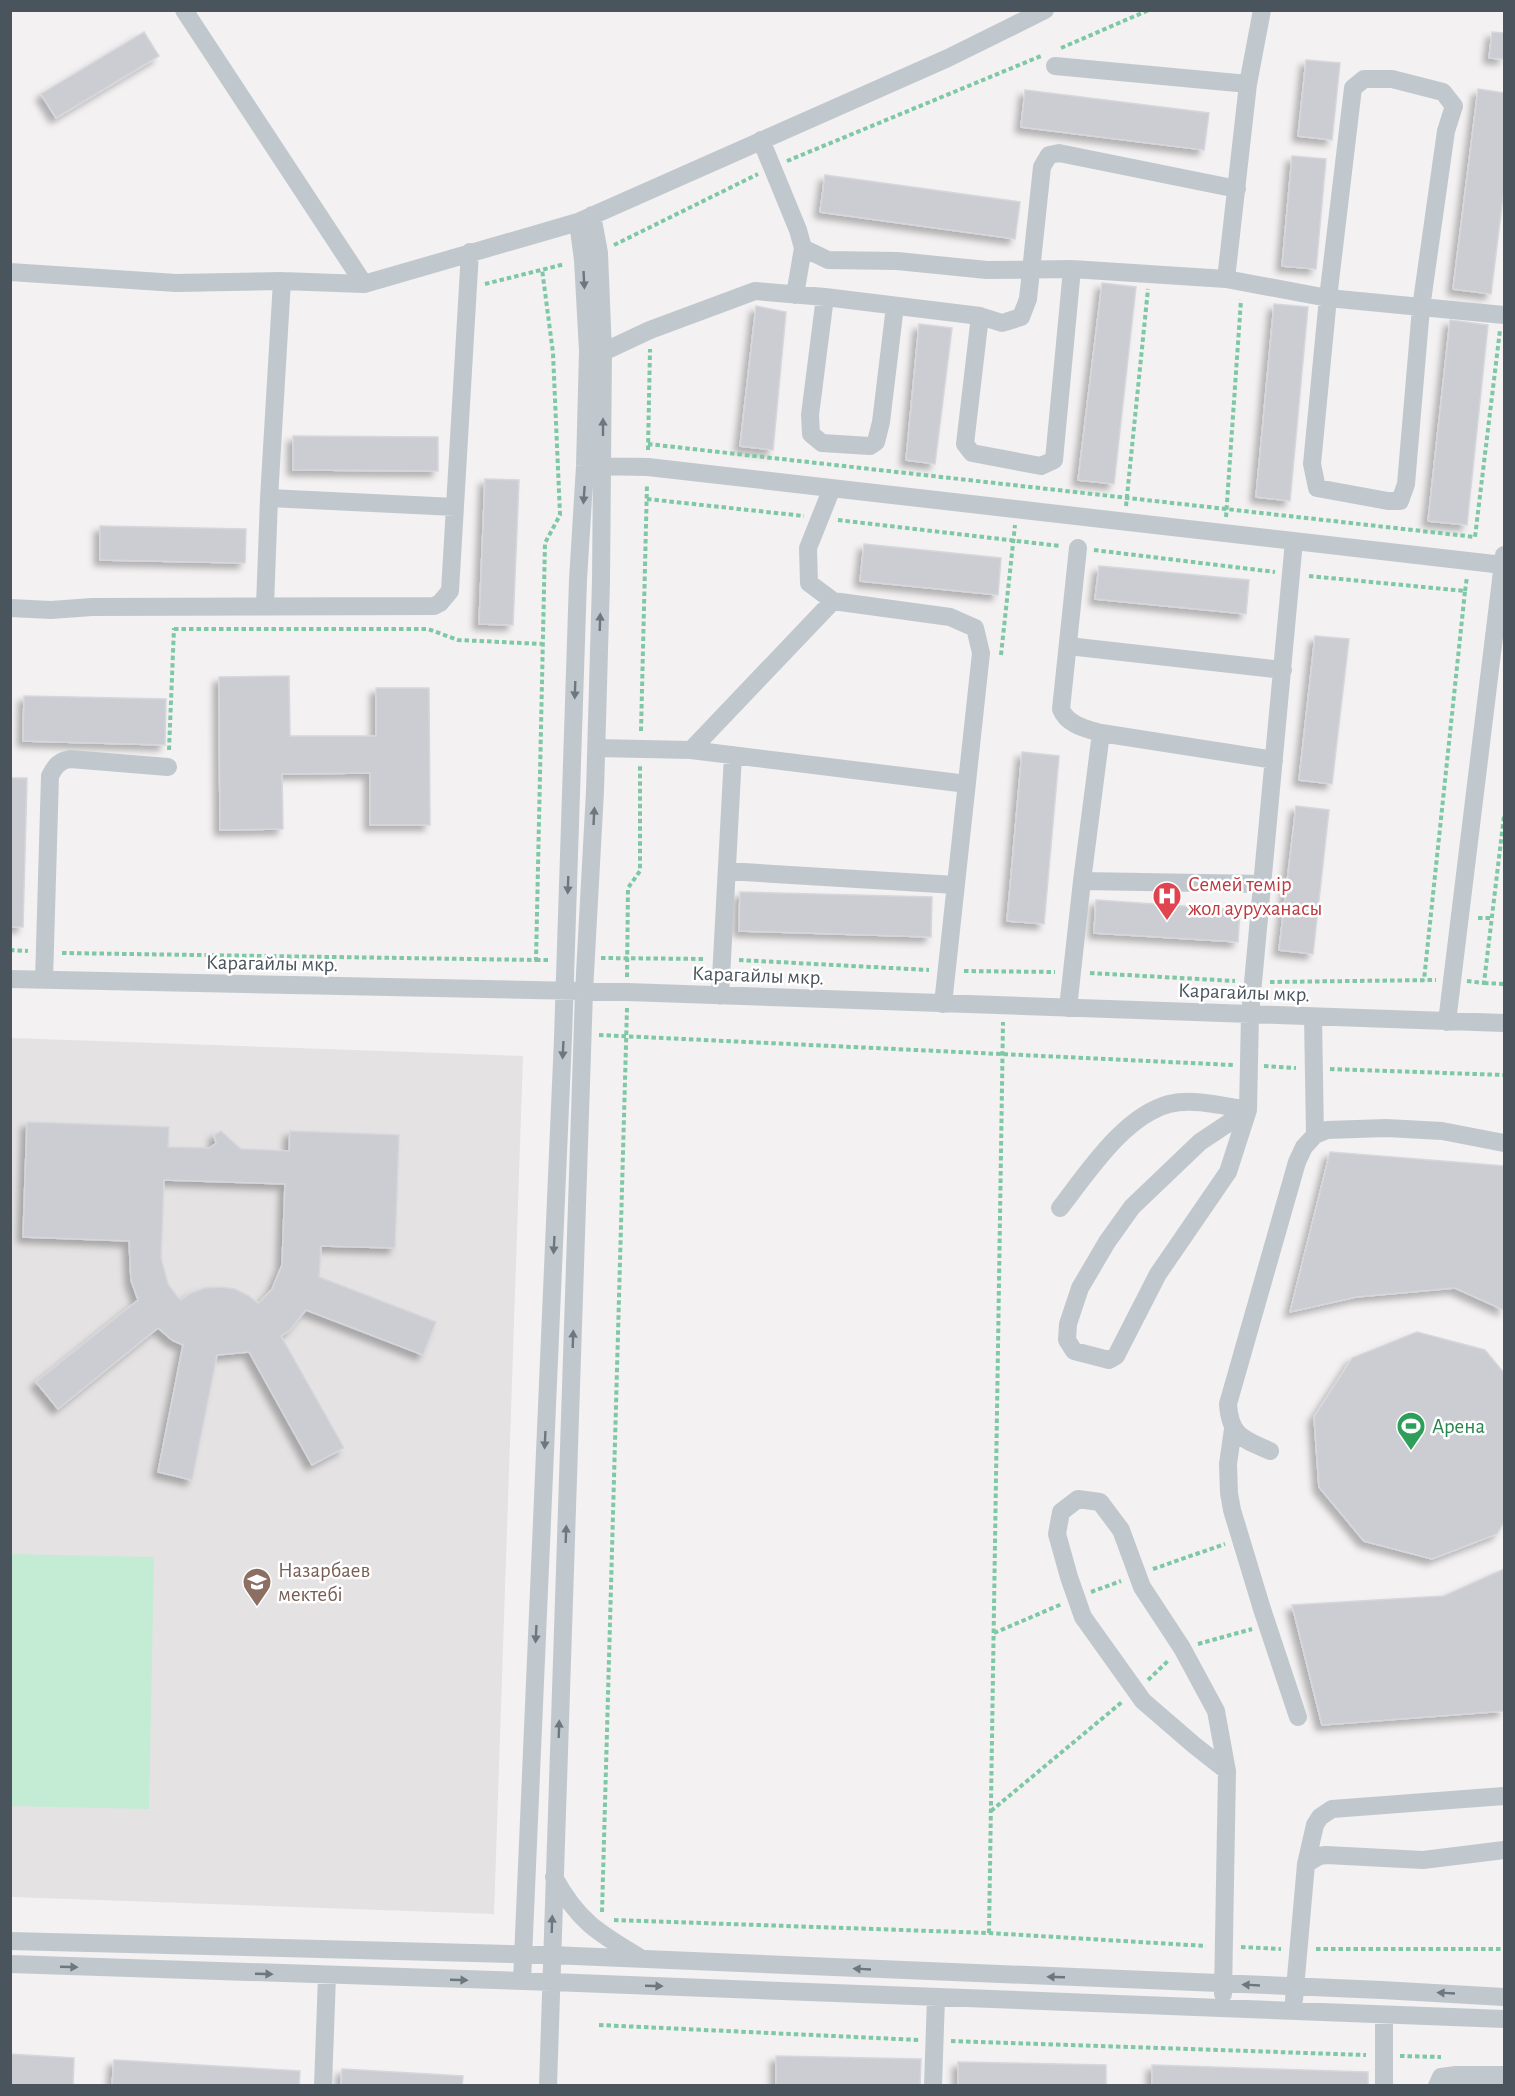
<svg xmlns="http://www.w3.org/2000/svg" width="1515" height="2096" font-family="'Alegreya Sans',sans-serif">
<style>
.education{fill:#e4e2e2}
.green{fill:#c4ecd5}
.building{fill:#cbcdd3;stroke:#d6d7dc;stroke-width:1.5;fill-rule:evenodd;filter:url(#shadow)}
.lines{fill:none;stroke-linecap:round;stroke-linejoin:round}
.path{stroke:#7fc8a6;stroke-width:4;stroke-dasharray:4.5 3;stroke-linecap:butt}
.minor{stroke:#c0c8ce;stroke-width:18}
.oneway{fill:#6d777f}
.labels{text-anchor:middle;stroke-width:5;stroke-linejoin:round;paint-order:stroke}
.health-label{font-size:21px;fill:#be3a42;stroke:#fff;text-anchor:start}
.street-label{font-size:21px;fill:#4a545d;stroke:#fff}
.leisure-label{font-size:21px;fill:#27864d;stroke:#fff;text-anchor:start}
.education-label{font-size:21px;fill:#785e54;stroke:#fff;text-anchor:start}
</style>
<defs>
<filter id="shadow"><feDropShadow dx="-5.5" dy="5.5" stdDeviation="3" flood-color="#0004"/></filter>
</defs>
<rect width="100%" height="100%" fill="#f3f1f1"/>
<!-- education -->
<path class="education" d="M 11,1038 L 523,1056 L 494,1914 L 11,1897 Z"/>
<!-- green -->
<path class="green" d="M 11,1554 L 154,1557 L 149,1809 L 11,1806 Z"/>
<!-- building -->
<path class="building" d="M 144,32 L 159,56 L 56,118 L 41,94 Z
M 1492,32 L 1504,33 L 1504,59 L 1489,58 Z
M 1306,60 L 1340,63 L 1332,140 L 1298,136 Z
M 1478,89 L 1504,93 L 1504,189 L 1491,294 L 1453,289 Z
M 1025,90 L 1209,113 L 1204,150 L 1021,127 Z
M 1292,156 L 1326,159 L 1316,269 L 1282,266 Z
M 825,175 L 1020,202 L 1015,239 L 820,212 Z
M 1102,283 L 1136,287 L 1114,484 L 1078,480 Z
M 1274,304 L 1308,307 L 1290,501 L 1256,497 Z
M 756,306 L 786,312 L 773,450 L 740,446 Z
M 1450,320 L 1488,325 L 1467,525 L 1428,521 Z
M 919,324 L 952,328 L 935,464 L 906,460 Z
M 293,436 L 438,437 L 438,471 L 293,470 Z
M 485,479 L 519,480 L 513,625 L 479,624 Z
M 100,526 L 246,529 L 245,563 L 100,560 Z
M 864,544 L 1001,558 L 998,595 L 860,581 Z
M 1099,566 L 1249,580 L 1246,614 L 1095,599 Z
M 1315,636 L 1349,639 L 1332,784 L 1299,780 Z
M 289,676 L 290,736 L 376,736 L 376,688 L 429,688 L 430,825 L 370,825 L 370,773 L 282,774 L 283,829 L 220,830 L 219,677 Z
M 24,696 L 166,699 L 165,745 L 23,741 Z
M 1022,752 L 1059,756 L 1044,924 L 1007,921 Z
M 10,778 L 27,778 L 23,927 L 10,927 Z
M 1296,806 L 1329,810 L 1313,954 L 1279,950 Z
M 740,892 L 932,897 L 931,937 L 739,931 Z
M 1096,900 L 1240,910 L 1238,942 L 1094,933 Z
M 27,1122 L 169,1127 L 168,1147 L 210,1148 L 216,1143 L 214,1135 L 221,1131 L 241,1149 L 289,1151 L 290,1131 L 399,1135 L 395,1248 L 321,1246 L 319,1277 L 436,1322 L 423,1355 L 306,1310 L 289,1331 L 281,1336 L 344,1448 L 312,1465 L 249,1352 L 217,1355 L 192,1480 L 158,1472 L 183,1345 L 172,1340 L 158,1328 L 58,1409 L 36,1382 L 138,1300 L 131,1280 L 129,1241 L 23,1237 ZM 164,1180 L 285,1184 L 282,1265 L 272,1289 L 261,1301 L 258,1303 L 249,1296 L 235,1289 L 220,1287 L 205,1288 L 191,1293 L 181,1300 L 177,1296 L 168,1284 L 161,1258 Z
M 1330,1152 L 1504,1166 L 1504,1310 L 1455,1288 L 1356,1297 L 1290,1312 Z
M 1417,1332 L 1485,1350 L 1504,1373 L 1504,1522 L 1497,1534 L 1432,1559 L 1364,1541 L 1319,1487 L 1314,1417 L 1352,1358 Z
M 1504,1569 L 1504,1711 L 1322,1725 L 1292,1605 L 1444,1596 Z
M 10,2054 L 74,2058 L 73,2086 L 10,2086 Z
M 776,2056 L 921,2059 L 920,2086 L 776,2086 Z
M 114,2060 L 300,2071 L 299,2086 L 112,2086 Z
M 958,2062 L 1106,2065 L 1106,2086 L 958,2086 Z
M 1152,2065 L 1368,2072 L 1368,2086 L 1152,2086 Z
M 342,2069 L 463,2076 L 462,2086 L 341,2086 Z"/>
<g class="lines">
<!-- path -->
<path class="path" d="M 1061,48 L 1149,10
M 787,161 L 1041,56
M 614,245 L 758,174
M 485,284 L 565,264
M 648,444 L 1475,537 L 1500,330
M 648,450 L 650,349
M 647,499 L 804,516
M 1126,506 L 1148,289
M 1226,517 L 1241,300
M 838,520 L 1060,546
M 1094,550 L 1275,572
M 1309,576 L 1465,591 L 1424,980
M 1465,591 L 1467,577
M 174,629 L 428,629 L 458,640 L 543,644
M 1001,655 L 1015,525
M 641,731 L 647,484
M 169,750 L 174,628
M 1478,918 L 1492,918
M 10,950 L 28,951
M 62,953 L 536,960 L 545,543 L 560,515 L 553,353 L 542,269
M 601,958 L 705,959
M 536,960 L 550,960
M 739,960 L 929,970
M 964,971 L 1055,972
M 1090,973 L 1235,981
M 627,977 L 628,888 L 640,871 L 640,766
M 1467,981 L 1484,983 L 1504,816
M 1270,982 L 1436,980
M 1484,983 L 1504,984
M 599,1035 L 1233,1065
M 1264,1066 L 1296,1068
M 1330,1069 L 1504,1075
M 1153,1569 L 1225,1544
M 1091,1592 L 1121,1581
M 994,1633 L 1062,1604
M 1198,1644 L 1252,1629
M 1148,1680 L 1169,1660
M 991,1811 L 1122,1702
M 602,1912 L 627,1008
M 614,1920 L 989,1933 L 1206,1946
M 989,1933 L 1003,1022
M 1241,1947 L 1281,1949
M 1316,1949 L 1504,1949
M 599,2025 L 919,2040
M 951,2041 L 1366,2055
M 1400,2056 L 1441,2057"/>
<!-- minor -->
<path class="minor" d="M 184,10 L 364,284
M 1055,66 L 1248,84 L 1226,279
M 1364,79 L 1392,79 L 1443,92 L 1454,106 L 1446,131 L 1421,308 L 1406,484 L 1400,501 L 1388,501 L 1317,488 L 1312,464 L 1328,298 L 1353,88 Z
M 1248,84 L 1262,10
M 761,140 L 798,230 L 803,248 L 828,260 L 897,261 L 987,270 L 1072,269 L 1226,279 L 1328,298 L 1504,315
M 10,272 L 176,283 L 282,281 L 364,284 L 578,222 L 948,58 L 1045,10
M 795,295 L 803,248
M 825,297 L 810,415 L 811,434 L 822,443 L 870,446 L 876,442 L 881,422 L 895,306
M 980,316 L 965,444 L 972,453 L 1041,466 L 1054,460 L 1072,269
M 603,352 L 650,330 L 755,291 L 825,297 L 980,316 L 1002,323 L 1021,317 L 1028,299 L 1042,167 L 1049,155 L 1059,153 L 1237,189
M 593,466 L 648,467 L 1503,565
M 832,488 L 808,548 L 809,583 L 833,601
M 269,498 L 455,507
M 1078,548 L 1061,709 C 1067,725 1087,729 1101,733 L 1274,760
M 265,606 L 269,498 L 282,281
M 10,608 L 51,610 L 92,607 L 434,606 L 440,603 L 450,591 L 470,252
M 1068,646 L 1283,670
M 596,748 L 691,750 L 967,784
M 691,750 L 833,601 L 950,617 L 975,628 L 981,653 L 943,1004
M 727,871 L 955,885
M 1082,881 L 1263,884
M 10,979 L 627,992 L 1504,1023
M 44,980 L 50,776 C 55,766 59,761 70,759 L 168,767
M 720,996 L 733,755
M 1068,1008 L 1082,881 L 1101,733
M 1313,1017 L 1315,1135
M 1447,1022 L 1504,555
M 1248,1110 L 1200,1142 L 1132,1207 L 1107,1242 L 1080,1288 L 1068,1324 L 1067,1340 L 1074,1351 L 1109,1360 L 1116,1356 L 1158,1274 L 1228,1172 L 1248,1110 L 1250,1015 L 1294,541
M 1060,1208 C 1088,1172 1124,1116 1169,1104 C 1194,1098 1223,1106 1248,1110
M 1233,1429 L 1228,1464 L 1229,1493 L 1232,1510 L 1262,1609 L 1298,1717
M 1270,1451 C 1243,1439 1230,1436 1228,1404 L 1297,1162 L 1304,1147 L 1315,1135 L 1327,1130 L 1386,1128 L 1442,1131 L 1504,1143
M 1306,1864 L 1319,1856 L 1326,1855 L 1423,1860 L 1504,1850
M 554,1877 C 577,1920 598,1933 639,1957
M 10,1941 L 551,1955 L 1382,1990 L 1504,1997
M 10,1964 L 552,1982 L 1504,2019
M 522,1981 L 563,1038 L 578,580 L 585,466 L 588,351 L 583,260 L 578,222
M 1223,1994 L 1227,1771 L 1216,1711 L 1182,1648 L 1142,1587 L 1121,1530 L 1100,1502 L 1078,1499 L 1061,1512 L 1057,1534 L 1069,1577 L 1083,1617 L 1143,1701 L 1194,1745 L 1227,1771
M 1294,2000 L 1306,1864 L 1315,1825 L 1320,1817 L 1332,1809 L 1504,1796
M 323,2086 L 327,1976
M 548,2086 L 584,992 L 595,791 L 601,581 L 603,352 L 599,253 L 592,215
M 933,2086 L 936,1998
M 1384,2086 L 1384,2015
M 1437,2086 L 1441,2077 L 1456,2075 L 1504,2075"/>
</g>
<!-- one-way arrows -->
<defs><path id="oneway-solid" d="M-6-.8H1V-3.2L6.5 0L1 3.2V.8H-6Z" transform="scale(1.5)"/></defs>
<g class="oneway">
<use href="#oneway-solid" transform="translate(584 280) rotate(87)"/>
<use href="#oneway-solid" transform="translate(603 427) rotate(-90)"/>
<use href="#oneway-solid" transform="translate(584 495) rotate(94)"/>
<use href="#oneway-solid" transform="translate(600 622) rotate(-88)"/>
<use href="#oneway-solid" transform="translate(575 690) rotate(92)"/>
<use href="#oneway-solid" transform="translate(594 816) rotate(-87)"/>
<use href="#oneway-solid" transform="translate(568 885) rotate(92)"/>
<use href="#oneway-solid" transform="translate(563 1050) rotate(93)"/>
<use href="#oneway-solid" transform="translate(554 1245) rotate(93)"/>
<use href="#oneway-solid" transform="translate(573 1339) rotate(-88)"/>
<use href="#oneway-solid" transform="translate(545 1440) rotate(93)"/>
<use href="#oneway-solid" transform="translate(566 1534) rotate(-88)"/>
<use href="#oneway-solid" transform="translate(536 1634) rotate(93)"/>
<use href="#oneway-solid" transform="translate(559 1729) rotate(-88)"/>
<use href="#oneway-solid" transform="translate(552 1924) rotate(-88)"/>
<use href="#oneway-solid" transform="translate(69 1967) rotate(2)"/>
<use href="#oneway-solid" transform="translate(862 1969) rotate(-177)"/>
<use href="#oneway-solid" transform="translate(264 1974) rotate(2)"/>
<use href="#oneway-solid" transform="translate(1056 1977) rotate(-178)"/>
<use href="#oneway-solid" transform="translate(459 1980) rotate(2)"/>
<use href="#oneway-solid" transform="translate(1251 1985) rotate(-177)"/>
<use href="#oneway-solid" transform="translate(654 1986) rotate(2)"/>
<use href="#oneway-solid" transform="translate(1446 1993) rotate(-177)"/>
</g>
<!-- icons -->
<defs>
<g id="hospital-pin" transform="scale(1.5)"><path d="M0 17L-7.5 6A9.5 9.5 0 1 1 7.5 6Z" fill="#e0444e" stroke="#fff"/><path d="M-5-5h3v3.5h4V-5h3V5h-3V1.5h-4V5h-3Z" fill="#fff"/></g>
<g id="stadium-pin" transform="scale(1.5)"><path d="M0 17L-7.5 6A9.5 9.5 0 1 1 7.5 6Z" fill="#2e9e5b" stroke="#fff"/><path d="M0-5a6.5 5 0 1 0 0 10a6.5 5 0 1 0 0-10ZM-3.5-1.8h7v3.6h-7Z" fill="#fff"/></g>
<g id="school-pin" transform="scale(1.5)"><path d="M0 17L-7.5 6A9.5 9.5 0 1 1 7.5 6Z" fill="#8d6e63" stroke="#fff"/><path d="M0-5L7-2L0 1L-7-2ZM-4 1L0 2.5L4 1V4Q0 6-4 4Z" fill="#fff"/></g>
</defs>
<g fill-rule="evenodd">
<use href="#hospital-pin" x="1167" y="896"/>
<use href="#stadium-pin" x="1411" y="1426"/>
<use href="#school-pin" x="257" y="1582"/>
</g>
<g class="labels">
<!-- health labels -->
<g class="health-label">
<text x="1188" y="891">Семей темір<tspan x="1188" dy="24">жол ауруханасы</tspan></text>
</g>
<!-- street labels -->
<g class="street-label">
<text transform="translate(272 963) rotate(1)" y="7">Карагайлы мкр.</text>
<text transform="translate(758 975) rotate(2)" y="7">Карагайлы мкр.</text>
<text transform="translate(1244 992) rotate(2)" y="7">Карагайлы мкр.</text>
</g>
<!-- leisure labels -->
<g class="leisure-label">
<text x="1432" y="1433">Арена</text>
</g>
<!-- education labels -->
<g class="education-label">
<text x="278" y="1577">Назарбаев<tspan x="278" dy="24">мектебі</tspan></text>
</g>
</g>
<!-- border -->
<rect width="1515" height="2096" fill="none" stroke="#4a545d" stroke-width="24"/>
</svg>
